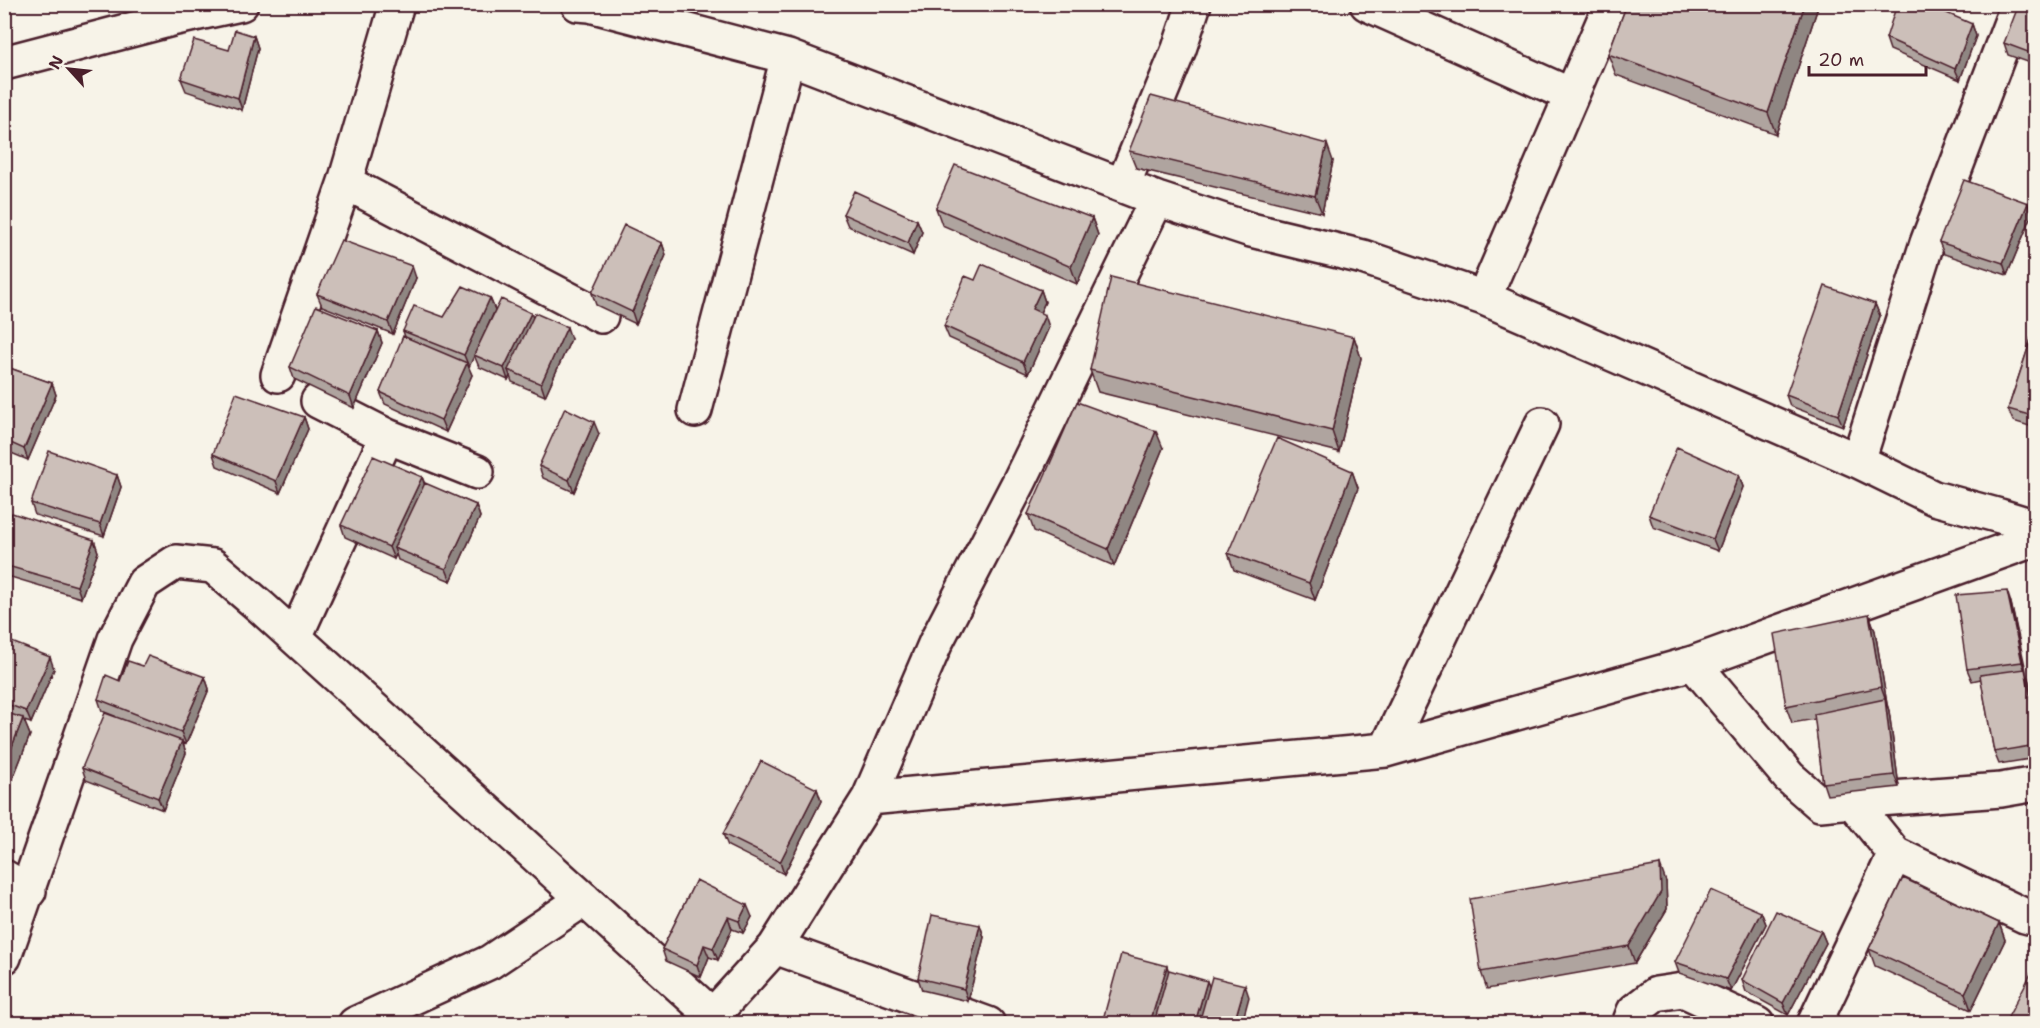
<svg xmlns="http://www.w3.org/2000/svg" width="2040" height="1028" font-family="'Shantell Sans',sans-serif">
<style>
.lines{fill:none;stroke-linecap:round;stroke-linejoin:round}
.minor-casing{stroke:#4a1f2b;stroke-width:38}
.minor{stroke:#f7f3e8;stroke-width:33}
.wall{fill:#afa49f;stroke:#4a1f2b;stroke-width:1.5}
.shaded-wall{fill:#8f8682;stroke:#4a1f2b;stroke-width:1.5}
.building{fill:#ccbfb9;stroke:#4a1f2b;stroke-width:1.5}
</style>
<rect width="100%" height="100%" fill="#f7f3e8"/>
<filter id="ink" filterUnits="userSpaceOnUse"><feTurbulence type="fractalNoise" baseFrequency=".0167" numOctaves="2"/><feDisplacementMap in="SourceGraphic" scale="12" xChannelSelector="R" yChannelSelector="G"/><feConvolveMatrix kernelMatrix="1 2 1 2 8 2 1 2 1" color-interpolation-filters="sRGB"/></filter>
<g filter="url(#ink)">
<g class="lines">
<!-- minor casing -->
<g class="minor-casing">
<path id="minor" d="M 578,4 L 590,5 L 788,57 L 1157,199 L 1251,230 L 1363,257 L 1484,298 L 1858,461 L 1934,498 L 2000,516 L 2036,527
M 1367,4 L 1571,95
M 4,63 L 172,19 L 241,4
M 345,182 L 601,316
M 1123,185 L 1179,49 L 1194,4
M 1484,298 L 1611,4
M 278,375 L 345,182 L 397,4
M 695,410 L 788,57
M 387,436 L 477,472
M 1858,461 L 1927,243 L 2018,4
M 295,637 L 387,436 L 318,401
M 1693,663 L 1789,777 L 1820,804 L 1852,801 L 1895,854 L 2025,916 L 2036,919
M 1386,750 L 1542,424
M 869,798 L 1386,750 L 1693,663 L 2036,539
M 1852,801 L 2001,790 L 2036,784
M 4,877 L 29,891
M 775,947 L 988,1024
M 4,957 L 115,639 L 144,583 L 176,562 L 213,566 L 261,607 L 713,1016 L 717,1024
M 355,1024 L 490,962 L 584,899
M 705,1024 L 775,947 L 869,798 L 936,642 L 1019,482 L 1157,199
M 1629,1024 L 1634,1011 L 1656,994 L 1683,990 L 1757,1024
M 1814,1024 L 1895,854"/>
</g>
<!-- minor -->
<use href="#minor" class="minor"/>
</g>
<!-- wall -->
<path class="wall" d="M 1627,4 L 1819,4 L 1776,134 L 1616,75 L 1608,54 Z
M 2036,4 L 2036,65 L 2008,55 L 2004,43 Z
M 1972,24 L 1976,36 L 1960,80 L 1890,50 L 1886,38 Z
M 254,36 L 258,48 L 242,110 L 186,91 L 181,79 L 229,50 Z
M 1129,151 L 1333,161 L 1322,213 L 1136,168 Z
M 936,208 L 1092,218 L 1098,235 L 1077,284 L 942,225 Z
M 843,214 L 917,220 L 922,232 L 913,255 L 848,226 Z
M 2032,215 L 2007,275 L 1944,254 L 1939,242 Z
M 662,243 L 666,255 L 636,324 L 596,305 L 592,293 Z
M 416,278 L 393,334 L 322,306 L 317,294 Z
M 975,280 L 1041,290 L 1045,302 L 1040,313 L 1049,327 L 1028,374 L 949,338 L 944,326 Z
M 490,298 L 495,310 L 468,367 L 472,375 L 446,432 L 385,404 L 380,392 L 405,337 L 403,331 L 444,317 Z
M 1875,304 L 1880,316 L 1843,426 L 1790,406 L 1786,395 Z
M 533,317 L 571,339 L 545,396 L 512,382 L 510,376 L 508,380 L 479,367 L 474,355 Z
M 2036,324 L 2036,428 L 2013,421 L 2008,409 Z
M 378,331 L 382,343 L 354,408 L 294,379 L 290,367 Z
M 1354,337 L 1361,358 L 1339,452 L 1098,392 L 1090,370 Z
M 4,366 L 52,383 L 56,395 L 28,460 L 4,450 Z
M 304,417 L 308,429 L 280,493 L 217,466 L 213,454 Z
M 599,434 L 574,492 L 543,478 L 539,466 Z
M 1163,448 L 1114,566 L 1034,531 L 1028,514 Z
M 1352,471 L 1358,488 L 1315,600 L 1234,570 L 1228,553 Z
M 117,475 L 121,487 L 104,536 L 35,515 L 31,503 Z
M 1739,475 L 1743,487 L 1718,551 L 1653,527 L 1649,515 Z
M 422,477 L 425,484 L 476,505 L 480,517 L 451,581 L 398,560 L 396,554 L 394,559 L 345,537 L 341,525 Z
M 4,531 L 94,540 L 98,552 L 81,598 L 4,575 Z
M 2011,603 L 2036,715 L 2036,758 L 1999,764 L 1994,752 L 1981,679 L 1972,681 L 1967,669 Z
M 1869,614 L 1875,631 L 1887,704 L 1889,711 L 1899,787 L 1827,795 L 1823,783 L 1815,719 L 1792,723 L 1786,706 Z
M 4,639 L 54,669 L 31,723 L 24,721 L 30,735 L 4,801 Z
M 143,666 L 205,677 L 209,689 L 186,744 L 183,743 L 186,753 L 163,810 L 86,780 L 82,768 L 115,716 L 102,711 L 98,699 L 120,681 Z
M 817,789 L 821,801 L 784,874 L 728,846 L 723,834 Z
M 696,880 L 752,917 L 743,933 L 732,929 L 718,960 L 709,957 L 701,977 L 666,961 L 662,949 Z
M 1666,882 L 1667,909 L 1635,963 L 1487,989 L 1481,972 Z
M 1761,912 L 1766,924 L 1731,991 L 1679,973 L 1675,962 Z
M 1999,923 L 2005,940 L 1971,1010 L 1875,966 L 1869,949 Z
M 980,925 L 984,937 L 968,1001 L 922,990 L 918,978 Z
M 1821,931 L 1826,943 L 1788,1015 L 1746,992 L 1742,980 Z"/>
<!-- shaded-wall -->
<path class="shaded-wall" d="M 1805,4 L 1819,4 L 1776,134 L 1768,113 Z
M 1972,24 L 1976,36 L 1960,80 L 1955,69 Z
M 254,36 L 258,48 L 242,110 L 238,98 Z
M 1327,144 L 1333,161 L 1322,213 L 1315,196 Z
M 2028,203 L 2032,215 L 2007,275 L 2003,263 Z
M 1092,218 L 1098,235 L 1077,284 L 1071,267 Z
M 917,220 L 922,232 L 913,255 L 908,243 Z
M 662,243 L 666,255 L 636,324 L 632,312 Z
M 412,266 L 416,278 L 393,334 L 388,322 Z
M 1041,290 L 1045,302 L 1036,321 L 1032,309 Z
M 490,298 L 495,310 L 469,367 L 464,355 Z
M 1875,304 L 1880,316 L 1843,426 L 1838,415 Z
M 531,313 L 536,325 L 508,370 L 510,376 L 508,380 L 504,368 Z
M 1045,315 L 1049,327 L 1028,374 L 1023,362 Z
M 567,327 L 571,339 L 545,396 L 541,384 Z
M 378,331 L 382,343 L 354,408 L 350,396 Z
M 1354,337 L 1361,358 L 1339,452 L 1332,431 Z
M 467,363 L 472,375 L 446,432 L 441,420 Z
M 52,383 L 56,395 L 28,460 L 24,449 Z
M 304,417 L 308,429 L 280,493 L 276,481 Z
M 594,422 L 599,434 L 574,492 L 569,480 Z
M 1156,431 L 1163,448 L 1114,566 L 1108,549 Z
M 1352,471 L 1358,488 L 1315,600 L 1309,583 Z
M 117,475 L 121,487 L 104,536 L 100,524 Z
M 1739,475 L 1743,487 L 1718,551 L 1713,539 Z
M 422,477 L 426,489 L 394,548 L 396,554 L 394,559 L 389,547 Z
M 476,505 L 480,517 L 451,581 L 446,569 Z
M 94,540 L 98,552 L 81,598 L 77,586 Z
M 2007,591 L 2011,603 L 2025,671 L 2029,681 L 2036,715 L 2036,726 L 2025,671 L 2022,662 Z
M 1869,614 L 1875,631 L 1887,704 L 1881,687 Z
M 50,657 L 54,669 L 31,723 L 26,711 Z
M 205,677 L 209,689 L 186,744 L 181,732 Z
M 1885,699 L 1889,711 L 1899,787 L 1894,775 Z
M 23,718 L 30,735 L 4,801 L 4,767 Z
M 182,741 L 186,753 L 163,810 L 158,798 Z
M 817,789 L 821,801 L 784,874 L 780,862 Z
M 1660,865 L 1666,882 L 1667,909 L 1635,963 L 1629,946 Z
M 747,905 L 752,917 L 743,933 L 739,921 Z
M 1761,912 L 1766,924 L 1731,991 L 1726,979 Z
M 728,917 L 732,929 L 718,960 L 713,948 Z
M 1999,923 L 2005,940 L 1971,1010 L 1965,993 Z
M 980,925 L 984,937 L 968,1001 L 964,989 Z
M 1821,931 L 1826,943 L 1788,1015 L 1783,1003 Z
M 704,945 L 709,957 L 701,977 L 697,965 Z
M 1167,966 L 1171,978 L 1158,1023 L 1150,1023 Z
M 1207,981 L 1212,993 L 1203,1023 L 1195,1023 Z
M 1245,985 L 1249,997 L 1242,1023 L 1234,1023 Z"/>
<!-- building -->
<path class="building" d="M 1627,4 L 1805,4 L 1768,113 L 1608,54 Z
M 1897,4 L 1926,4 L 1972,24 L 1955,69 L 1886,38 Z
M 2019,4 L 2036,4 L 2036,55 L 2004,43 Z
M 235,30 L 254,36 L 238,98 L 181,79 L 194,40 L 229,50 Z
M 1151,96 L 1327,144 L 1315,196 L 1129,151 Z
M 955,165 L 1092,218 L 1071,267 L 936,208 Z
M 1964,180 L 2028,203 L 2003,263 L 1939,242 Z
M 854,191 L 917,220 L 908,243 L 843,214 Z
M 624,225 L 662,243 L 632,312 L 592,293 Z
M 341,240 L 412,266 L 388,322 L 317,294 Z
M 982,264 L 1041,290 L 1032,309 L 1045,315 L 1023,362 L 944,326 L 965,276 L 975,280 Z
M 2036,265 L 2036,275 L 2033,274 Z
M 1111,277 L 1354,337 L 1332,431 L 1090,370 Z
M 463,286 L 490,298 L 464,355 L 403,331 L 414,306 L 444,317 Z
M 1825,286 L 1875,304 L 1838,415 L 1786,395 Z
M 501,299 L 531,313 L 504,368 L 474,355 Z
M 316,306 L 378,331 L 350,396 L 290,367 Z
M 535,313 L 567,327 L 541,384 L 508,370 Z
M 2036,324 L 2036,417 L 2008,409 Z
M 403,336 L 467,363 L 441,420 L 380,392 Z
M 4,366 L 52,383 L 24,449 L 4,440 Z
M 236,393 L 304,417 L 276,481 L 213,454 Z
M 1077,402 L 1156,431 L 1108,549 L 1028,514 Z
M 565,408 L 594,422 L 569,480 L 539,466 Z
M 1277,438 L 1352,471 L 1309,583 L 1228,553 Z
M 1677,447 L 1739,475 L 1713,539 L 1649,515 Z
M 49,451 L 117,475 L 100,524 L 31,503 Z
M 373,456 L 422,477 L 389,547 L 341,525 Z
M 425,483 L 476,505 L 446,569 L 394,548 Z
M 12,513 L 94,540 L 77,586 L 4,565 L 4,531 Z
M 2007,591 L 2022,662 L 1967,669 L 1956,595 Z
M 1869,614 L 1881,687 L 1786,706 L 1774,634 Z
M 4,639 L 50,657 L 26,711 L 4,703 Z
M 148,656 L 205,677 L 181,732 L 98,699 L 106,675 L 120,681 L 128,661 L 143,666 Z
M 2025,669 L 2036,726 L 2036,745 L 1994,752 L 1980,675 Z
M 1885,699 L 1894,775 L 1823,783 L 1814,714 Z
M 4,712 L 23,718 L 4,767 Z
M 105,713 L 182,741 L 158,798 L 82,768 Z
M 761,761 L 817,789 L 780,862 L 723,834 Z
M 1660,865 L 1661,892 L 1629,946 L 1481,972 L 1470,899 Z
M 1903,878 L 1999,923 L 1965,993 L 1869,949 Z
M 696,880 L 747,905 L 739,921 L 728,917 L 713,948 L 704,945 L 697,965 L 662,949 Z
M 1711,890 L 1761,912 L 1726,979 L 1675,962 Z
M 1776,911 L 1821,931 L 1783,1003 L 1742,980 Z
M 932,915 L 980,925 L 964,989 L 918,978 Z
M 1121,954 L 1167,966 L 1150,1023 L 1102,1023 Z
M 2036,964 L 2036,1023 L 2005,1023 Z
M 1169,970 L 1207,981 L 1195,1023 L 1154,1023 Z
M 1212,977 L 1245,985 L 1234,1023 L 1199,1023 Z
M 784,1021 L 794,1023 L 783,1023 Z
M 1446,1021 L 1456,1023 L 1446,1023 Z"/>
</g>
<!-- margin -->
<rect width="2040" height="1028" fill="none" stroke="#f7f3e8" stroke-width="24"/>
<rect x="12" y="12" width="2016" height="1004" fill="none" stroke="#4a1f2b" stroke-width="2" filter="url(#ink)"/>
<!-- north arrow -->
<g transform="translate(69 69) rotate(297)" stroke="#f7f3e8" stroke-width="4.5" paint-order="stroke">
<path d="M0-4.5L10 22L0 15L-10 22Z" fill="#4a1f2b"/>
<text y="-9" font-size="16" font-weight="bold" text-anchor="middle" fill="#4a1f2b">N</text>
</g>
<!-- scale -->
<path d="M1809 66v9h117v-9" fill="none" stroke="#4a1f2b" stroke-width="3"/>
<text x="1818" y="66" font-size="18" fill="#4a1f2b" stroke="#f7f3e8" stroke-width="4.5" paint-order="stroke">20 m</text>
</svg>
